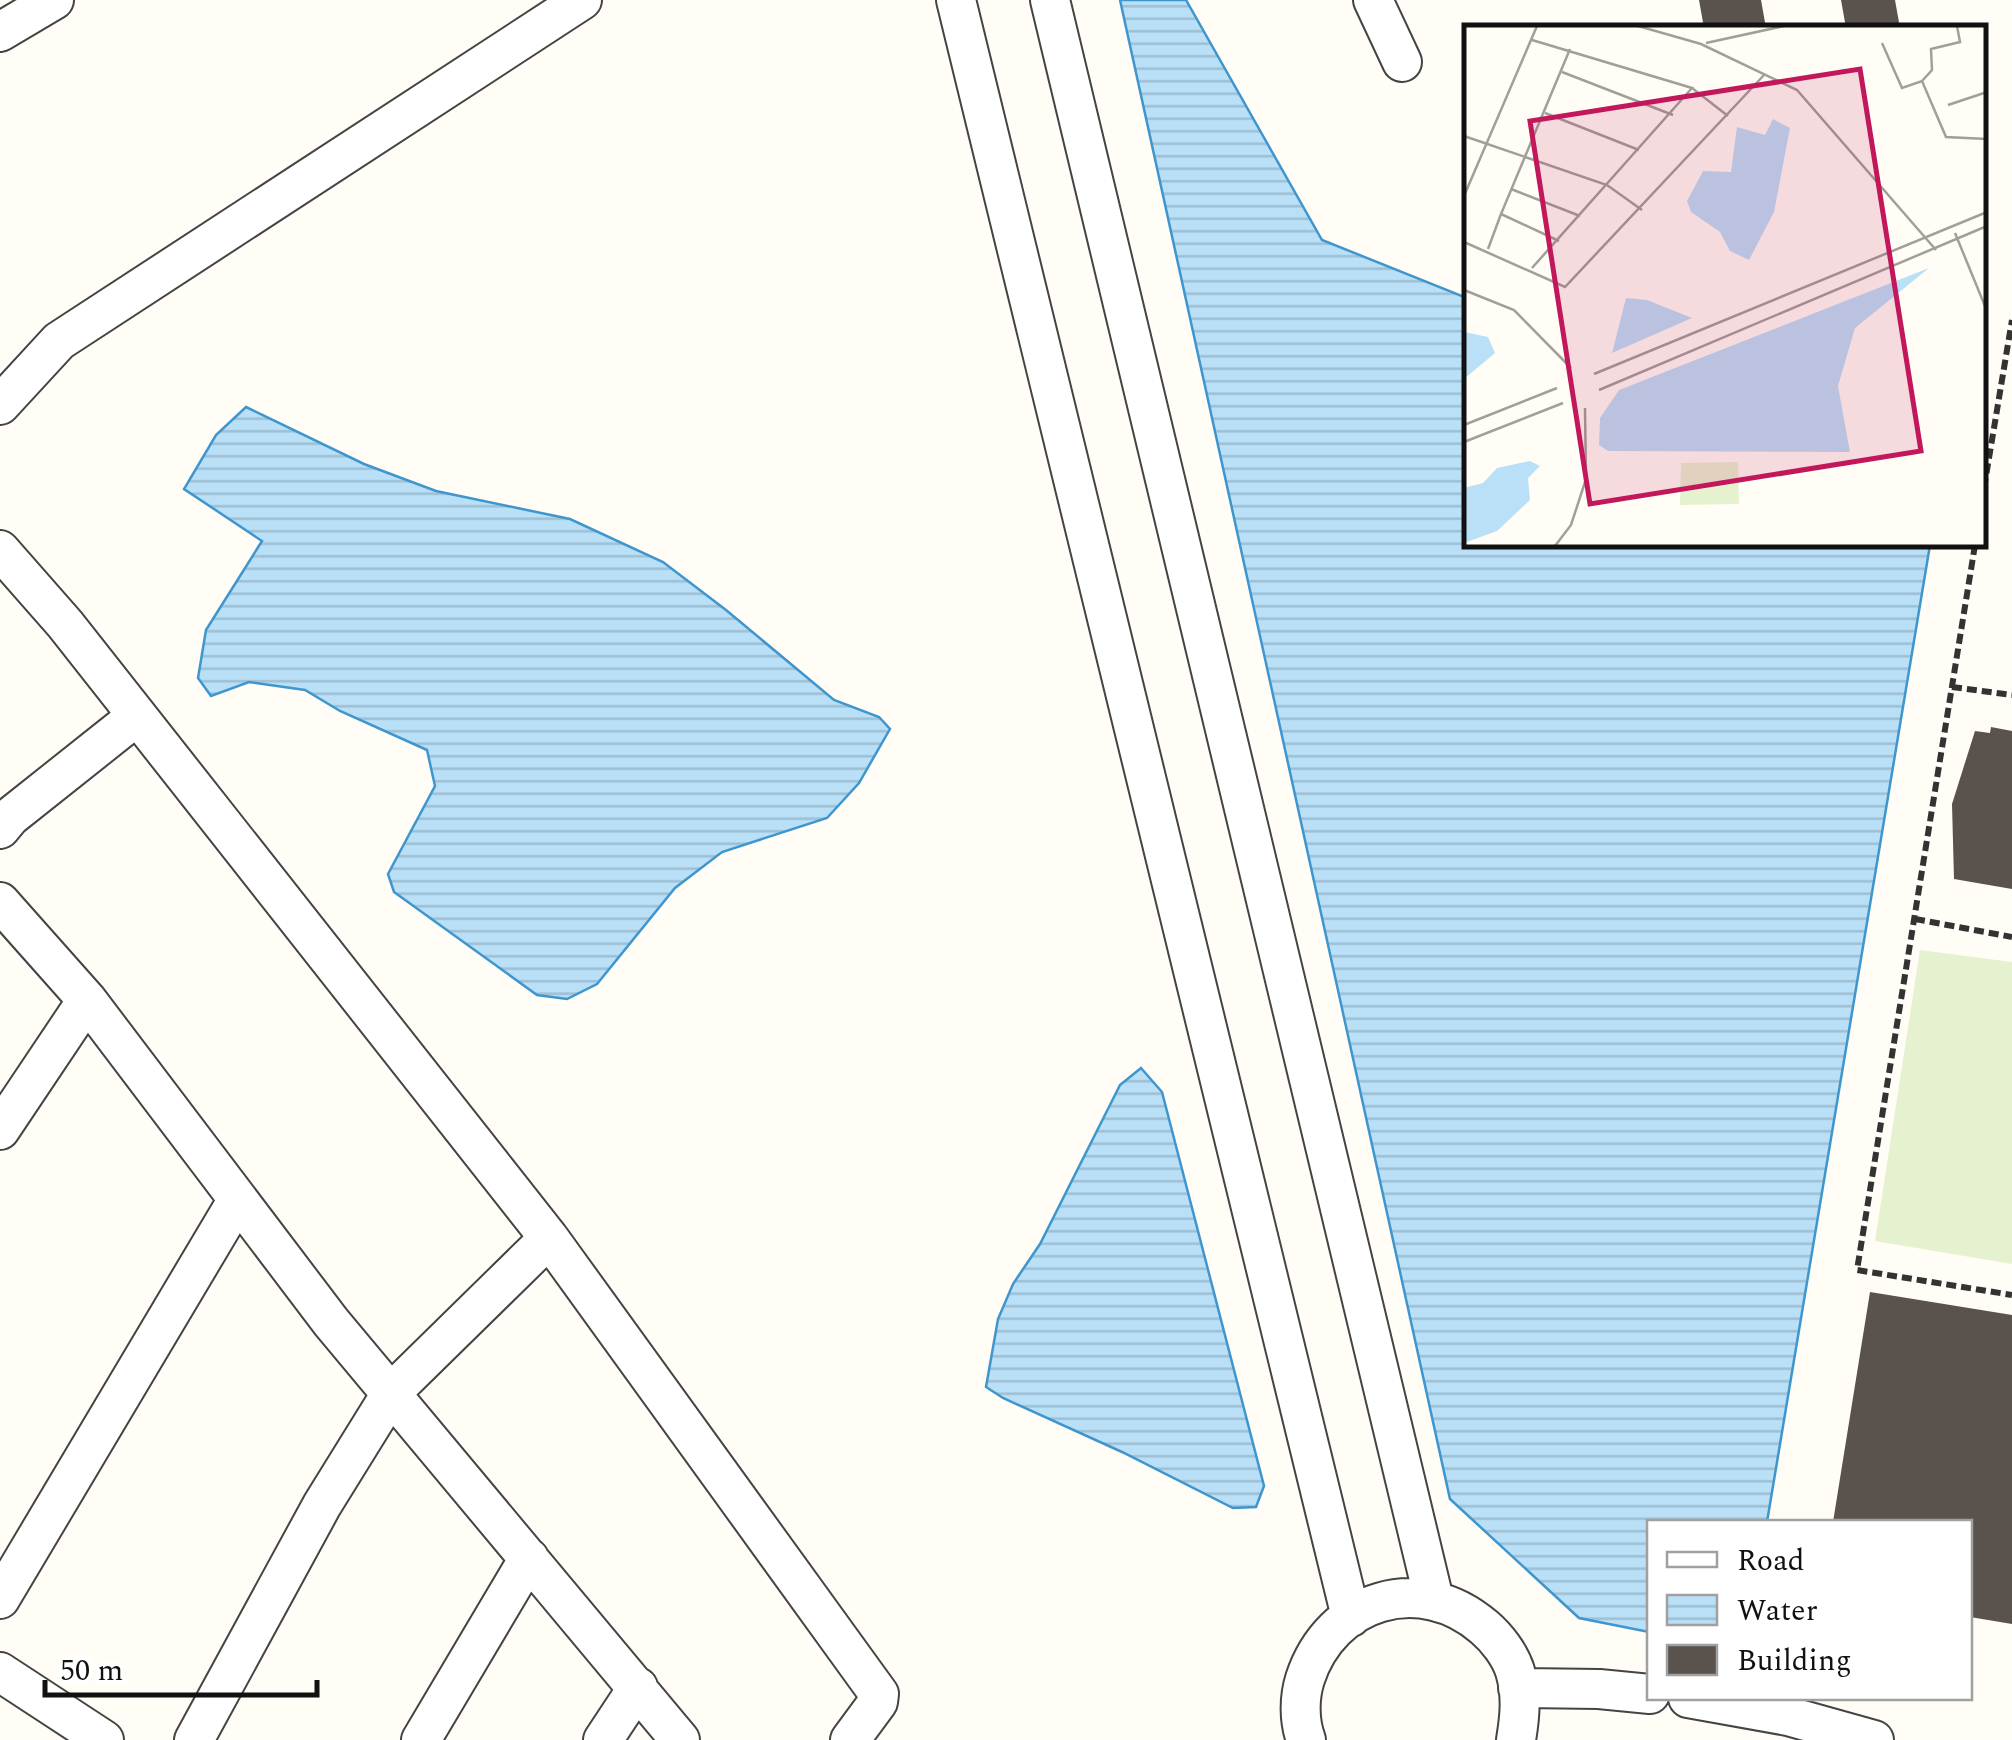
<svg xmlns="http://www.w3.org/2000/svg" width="2012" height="1740" font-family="Spectral,serif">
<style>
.pitch{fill:#e6f2cf}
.water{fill:url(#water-rules);stroke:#3f96cf;stroke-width:2.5}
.building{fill:#5a524d}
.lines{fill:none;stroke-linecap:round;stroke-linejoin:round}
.minor-casing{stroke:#444;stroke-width:42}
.path{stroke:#333;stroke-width:6;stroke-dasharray:10 5;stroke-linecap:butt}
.minor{stroke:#fff;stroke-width:38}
.inset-road{fill:none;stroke:#a09f9a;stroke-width:2.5}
.view{fill:#c2185b;fill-opacity:0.15;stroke:#c2185b;stroke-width:5}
.inset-edge{fill:none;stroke:#111;stroke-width:5}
</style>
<defs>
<pattern id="water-rules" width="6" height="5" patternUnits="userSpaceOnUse" patternTransform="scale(2.5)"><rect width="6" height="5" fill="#b9e0f7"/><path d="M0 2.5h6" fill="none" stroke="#9ebfd3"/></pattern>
</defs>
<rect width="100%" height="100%" fill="#fffdf5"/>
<!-- pitch -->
<path class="pitch" d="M 1920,950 L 2012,962 L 2012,1264 L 1875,1241 Z"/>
<!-- water -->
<path class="water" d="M 1120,0 L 1186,0 L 1322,240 L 1467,298 L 1467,545 L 1930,545 L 1767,1522 L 1650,1522 L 1649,1632 L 1579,1618 L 1450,1499 Z
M 246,407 L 364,464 L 436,491 L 570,519 L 663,562 L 726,610 L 834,700 L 879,717 L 890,729 L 859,783 L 827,818 L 722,852 L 675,888 L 597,984 L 567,999 L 537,995 L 394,892 L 388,874 L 435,786 L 427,750 L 340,711 L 305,690 L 249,682 L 211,696 L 198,678 L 206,630 L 262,541 L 184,489 L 216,435 Z
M 1141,1068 L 1162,1092 L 1264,1486 L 1256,1507 L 1233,1508 L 1122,1452 L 1003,1398 L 986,1387 L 998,1319 L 1013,1284 L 1040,1244 L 1120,1085 Z"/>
<!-- building -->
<path class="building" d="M 1699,0 L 1761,0 L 1766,28 L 1704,28 Z
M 1841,0 L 1895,0 L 1900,28 L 1846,28 Z
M 1991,727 L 2012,731 L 2012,889 L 1954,879 L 1952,804 L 1975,731 L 1990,733 Z
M 1870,1292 L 2012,1315 L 2012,1624 L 1970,1617 L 1970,1522 L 1833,1522 Z"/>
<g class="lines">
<!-- minor casing -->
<g class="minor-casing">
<path id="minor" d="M 956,0 L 1351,1617
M 1050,0 L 1434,1600
M 1373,0 L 1402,62
M 0,32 L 54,0
M 0,405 L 59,341 L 582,0
M 0,550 L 65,624 L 549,1238 L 879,1694 L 878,1702 L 850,1740
M 0,829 L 10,817 L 137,716
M 0,902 L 87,1000 L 331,1322 L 680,1740
M 0,1130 L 87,1000
M 0,1599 L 238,1199
M 0,1672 L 104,1740
M 1518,1688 L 1599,1689 L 1650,1694
M 1688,1698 L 1788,1716 L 1874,1740
M 194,1740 L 322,1505 L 392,1392 L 549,1238
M 421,1740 L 529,1558
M 603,1740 L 638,1687
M 1306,1740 C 1299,1721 1299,1698 1305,1679 C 1331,1599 1420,1572 1484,1627 C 1497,1638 1510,1655 1515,1671 C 1522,1695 1520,1716 1516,1740"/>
</g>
<!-- path -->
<path class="path" d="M 1984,488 L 2012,320
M 1975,545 L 1857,1270 L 2012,1295
M 1952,687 L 2012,695
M 1915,919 L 2012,937"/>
<!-- minor -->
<use href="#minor" class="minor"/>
</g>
<!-- overview -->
<g transform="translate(1464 25)">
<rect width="522" height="522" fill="#fffdf5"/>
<path d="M 274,437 L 275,479 L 216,480 L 217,438 Z" fill="#e6f2cf"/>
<path d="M 309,94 L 326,103 L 310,187 L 285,235 L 266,226 L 256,207 L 227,187 L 223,176 L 239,146 L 267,147 L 273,102 L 301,110 ZM 465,243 L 391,303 L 374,361 L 386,427 L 144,426 L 135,420 L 136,393 L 155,365 ZM 162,273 L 183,275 L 228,293 L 148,328 ZM 0,307 L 24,312 L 31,328 L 0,354 ZM 66,436 L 76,441 L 64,453 L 66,475 L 33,506 L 0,518 L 0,463 L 19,458 L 33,443 Z" fill="#b9e0f7"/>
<path class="inset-road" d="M 174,1 L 237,19 L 333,65 L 472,225M 68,15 L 228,63 L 68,243M 242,18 L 320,1M 418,18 L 438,63 L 458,56 L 482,112 L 523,114M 98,47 L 209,90M 458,56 L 468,45 L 467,24 L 496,17 L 493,1M 228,63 L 264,91M 484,80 L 523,67M 81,88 L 175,125M 0,111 L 143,160 L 178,185M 47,164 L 116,191M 0,171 L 73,1M 491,208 L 523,286M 95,216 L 37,189 L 106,24M 0,217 L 101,262 L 301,49M 24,224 L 37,189M 0,265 L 50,285 L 107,343M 130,349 L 523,187M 135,365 L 523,201M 0,400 L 93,363M 0,417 L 99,378M 91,521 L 107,500 L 122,454 L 121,383"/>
<path class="view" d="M 396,44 L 457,426 L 126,479 L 66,96 Z"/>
<rect width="522" height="522" class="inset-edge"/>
</g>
<!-- legend -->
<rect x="1647" y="1520" width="325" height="180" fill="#ffffff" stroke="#a0a0a0" stroke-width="2.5"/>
<rect x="1667" y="1552" width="50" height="15" fill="#ffffff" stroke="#a0a0a0" stroke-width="2.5"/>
<text x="1737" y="1570" font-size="30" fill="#111111">Road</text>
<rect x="1667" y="1595" width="50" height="30" fill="url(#water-rules)" stroke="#a0a0a0" stroke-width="2.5"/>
<text x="1737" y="1620" font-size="30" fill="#111111">Water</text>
<rect x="1667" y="1645" width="50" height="30" fill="#5a524d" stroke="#a0a0a0" stroke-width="2.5"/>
<text x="1737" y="1670" font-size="30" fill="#111111">Building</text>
<!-- scale -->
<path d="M45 1680v15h272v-15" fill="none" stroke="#111111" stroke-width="5"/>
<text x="60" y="1680" font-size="30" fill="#111111" stroke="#ffffff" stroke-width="8" paint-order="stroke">50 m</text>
</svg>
